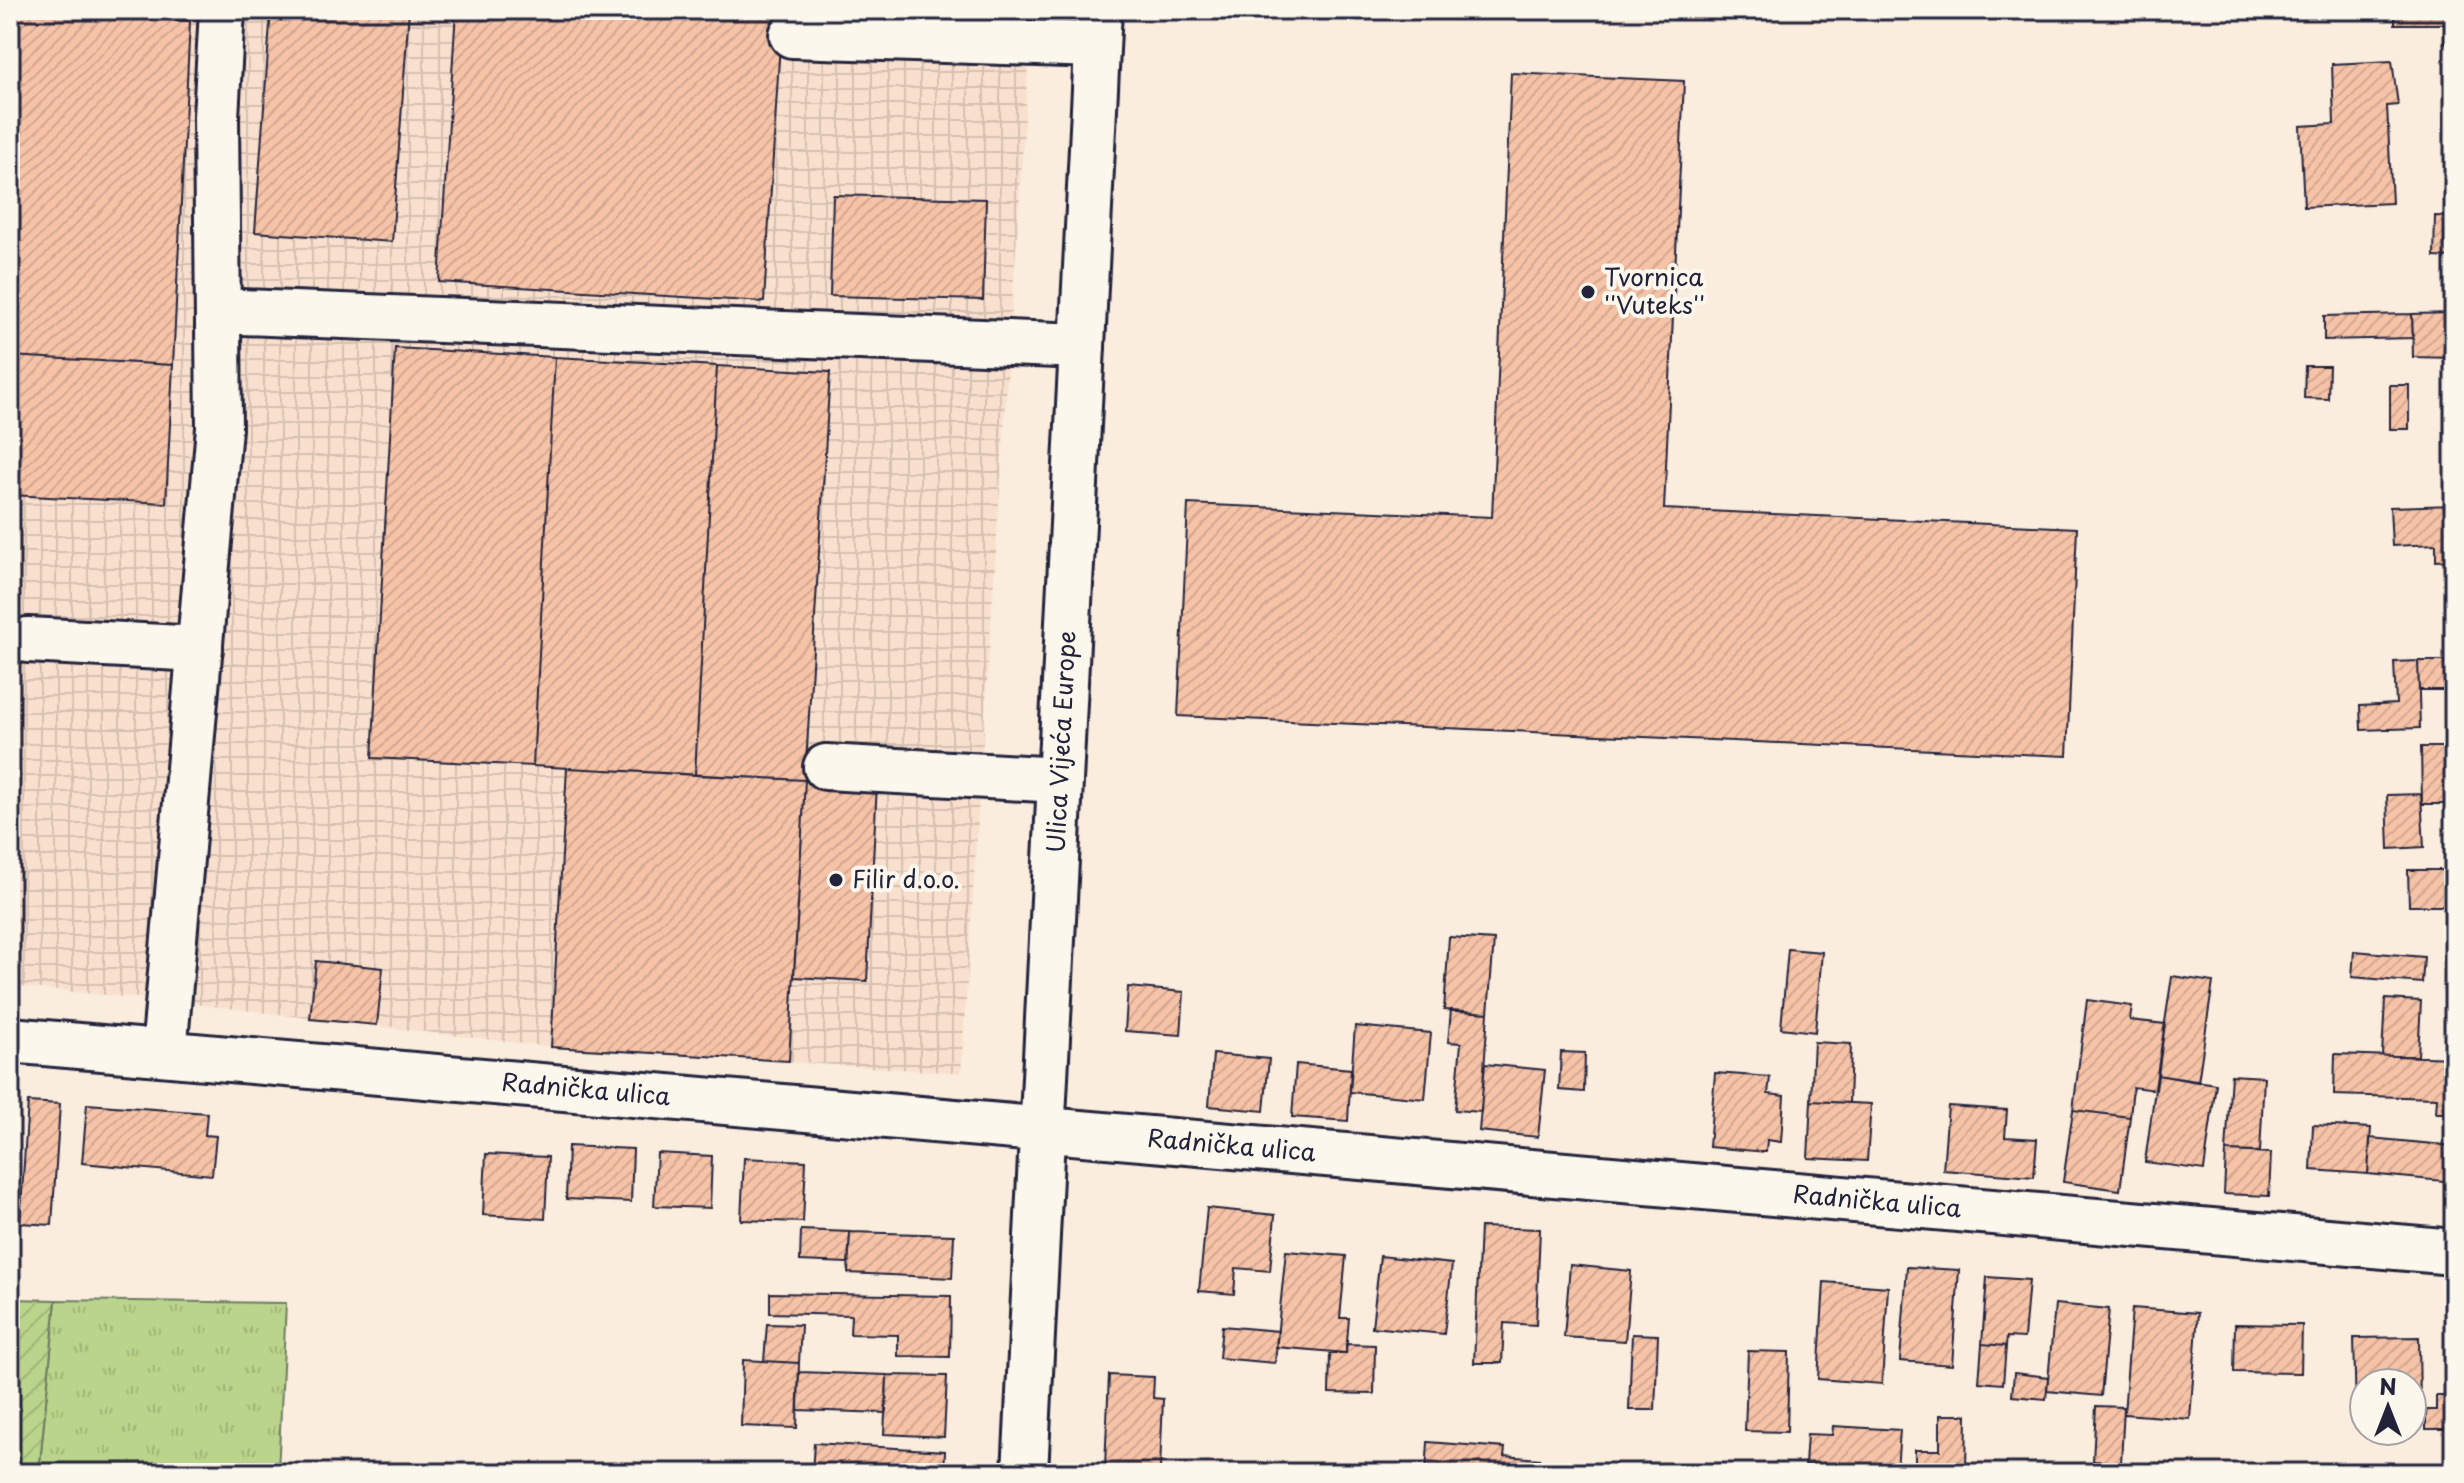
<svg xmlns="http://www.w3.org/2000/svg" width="2464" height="1483" font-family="'Playpen Sans',sans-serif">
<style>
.industrial{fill:url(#industrial-grid)}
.grass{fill:url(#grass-tufts);stroke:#6e7b63;stroke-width:2}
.garden{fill:url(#garden-furrows);stroke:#6e7b63;stroke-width:2}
.building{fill:url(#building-hatch);stroke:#22223b;stroke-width:2}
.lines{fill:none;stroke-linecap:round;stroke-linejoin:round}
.minor-casing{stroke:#22223b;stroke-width:50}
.minor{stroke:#fbf7ec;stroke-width:44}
.poi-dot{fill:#22223b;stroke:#fbf7ec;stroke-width:3}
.labels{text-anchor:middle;stroke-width:8;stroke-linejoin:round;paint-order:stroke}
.poi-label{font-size:24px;fill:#22223b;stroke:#fbf7ec;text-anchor:start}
.street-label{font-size:24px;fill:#22223b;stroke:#fbf7ec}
</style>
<defs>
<pattern id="industrial-grid" width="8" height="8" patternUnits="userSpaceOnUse" patternTransform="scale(2)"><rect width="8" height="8" fill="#f9e0ce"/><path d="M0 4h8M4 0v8" fill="none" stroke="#d5c0b2"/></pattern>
<pattern id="grass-tufts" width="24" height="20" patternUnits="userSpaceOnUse" patternTransform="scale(2)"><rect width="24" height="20" fill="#bad48b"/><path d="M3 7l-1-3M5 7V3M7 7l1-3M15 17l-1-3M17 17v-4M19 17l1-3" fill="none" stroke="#a0b679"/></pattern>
<pattern id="garden-furrows" width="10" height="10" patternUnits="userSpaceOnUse" patternTransform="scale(2)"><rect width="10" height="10" fill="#bad48b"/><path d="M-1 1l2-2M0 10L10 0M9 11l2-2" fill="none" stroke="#a0b679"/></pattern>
<pattern id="building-hatch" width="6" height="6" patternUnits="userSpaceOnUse" patternTransform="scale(2)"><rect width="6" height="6" fill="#f6c3a7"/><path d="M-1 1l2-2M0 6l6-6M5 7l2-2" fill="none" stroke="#d3a791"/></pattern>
</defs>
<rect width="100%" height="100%" fill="#faedde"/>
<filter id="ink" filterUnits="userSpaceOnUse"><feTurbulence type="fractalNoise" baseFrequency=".0125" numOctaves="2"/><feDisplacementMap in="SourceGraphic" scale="16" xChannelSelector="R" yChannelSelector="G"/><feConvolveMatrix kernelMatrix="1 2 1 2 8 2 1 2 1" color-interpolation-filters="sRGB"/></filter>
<g filter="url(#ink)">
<!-- industrial -->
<path class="industrial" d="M 10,10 L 1032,10 L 961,1073 L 551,1047 L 169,1001 L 10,986 Z"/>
<!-- grass -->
<path class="grass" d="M 56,1300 L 286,1303 L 278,1473 L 39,1473 Z"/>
<!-- garden -->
<path class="garden" d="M 10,1299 L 56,1300 L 39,1473 L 10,1473 Z"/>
<!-- building -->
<path class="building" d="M 271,10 L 409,10 L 392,242 L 255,232 Z
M 456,10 L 782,10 L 764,302 L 439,282 Z
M 2395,10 L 2445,10 L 2445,24 L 2395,24 Z
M 2445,10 L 2454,10 L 2454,43 L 2445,43 Z
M 10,12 L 190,21 L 173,365 L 10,356 Z
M 2392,61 L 2398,105 L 2387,106 L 2392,203 L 2304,207 L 2300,126 L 2334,124 L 2332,64 Z
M 1511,73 L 1684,81 L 1664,509 L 2077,528 L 2067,756 L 1178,716 L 1188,504 L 1492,517 Z
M 833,195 L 986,199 L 983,300 L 830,296 Z
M 2435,216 L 2454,217 L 2454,258 L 2434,257 Z
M 2454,313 L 2454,358 L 2413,357 L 2412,314 Z
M 2412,314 L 2413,338 L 2324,340 L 2324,316 Z
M 395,348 L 555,357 L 533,766 L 372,758 Z
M 10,356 L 173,365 L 166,503 L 10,495 Z
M 555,357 L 717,366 L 695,775 L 533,766 Z
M 717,366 L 830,372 L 805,780 L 695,775 Z
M 2305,366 L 2329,366 L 2328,399 L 2304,398 Z
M 2390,385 L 2409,385 L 2409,429 L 2390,429 Z
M 2454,505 L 2454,560 L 2436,561 L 2436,544 L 2392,546 L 2390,507 Z
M 2418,661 L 2420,728 L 2361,730 L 2360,706 L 2396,704 L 2394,662 Z
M 2418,661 L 2454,661 L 2454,690 L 2419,690 Z
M 2421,747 L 2454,747 L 2454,804 L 2422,804 Z
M 567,768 L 805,780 L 789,1061 L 551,1047 Z
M 805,780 L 877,783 L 867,981 L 794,977 Z
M 2421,794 L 2424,847 L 2389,849 L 2387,795 Z
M 2408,870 L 2454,870 L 2454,906 L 2409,906 Z
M 1449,937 L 1494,940 L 1488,1013 L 1444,1010 Z
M 1788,949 L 1822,952 L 1815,1032 L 1781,1028 Z
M 2354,951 L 2424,957 L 2422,983 L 2352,977 Z
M 316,961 L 383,968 L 377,1025 L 310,1019 Z
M 2172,976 L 2213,982 L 2198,1082 L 2157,1075 Z
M 1128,987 L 1184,992 L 1181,1035 L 1125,1031 Z
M 2385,999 L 2421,1001 L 2418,1056 L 2382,1056 Z
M 2087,1000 L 2132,1006 L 2130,1020 L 2165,1024 L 2156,1090 L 2133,1087 L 2130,1117 L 2073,1110 Z
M 1451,1010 L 1488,1013 L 1481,1112 L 1455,1110 L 1461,1043 L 1448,1042 Z
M 1355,1026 L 1431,1033 L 1425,1099 L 1350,1092 Z
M 1814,1042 L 1851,1044 L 1849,1103 L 1811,1101 Z
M 1561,1052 L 1585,1053 L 1584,1092 L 1559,1090 Z
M 1213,1054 L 1269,1059 L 1264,1111 L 1209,1106 Z
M 2335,1054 L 2454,1058 L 2454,1113 L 2436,1113 L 2437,1098 L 2334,1095 Z
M 1296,1064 L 1351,1069 L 1348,1121 L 1292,1117 Z
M 1485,1064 L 1545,1070 L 1538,1137 L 1479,1131 Z
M 1715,1073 L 1770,1077 L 1768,1094 L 1784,1096 L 1781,1142 L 1767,1140 L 1766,1152 L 1709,1147 Z
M 2157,1075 L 2216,1084 L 2204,1170 L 2145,1162 Z
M 2231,1075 L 2264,1077 L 2260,1152 L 2226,1151 Z
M 10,1099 L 14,1099 L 10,1154 Z
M 1811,1101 L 1871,1104 L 1867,1161 L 1808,1158 Z
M 28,1102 L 60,1104 L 52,1225 L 20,1223 Z
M 87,1104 L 207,1113 L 205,1135 L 216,1136 L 212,1175 L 82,1163 Z
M 1948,1106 L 2007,1110 L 2005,1137 L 2037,1139 L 2034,1177 L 1943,1170 Z
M 2073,1110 L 2130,1117 L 2120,1190 L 2063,1182 Z
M 2313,1125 L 2371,1128 L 2368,1174 L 2311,1170 Z
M 2370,1138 L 2454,1146 L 2454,1182 L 2368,1174 Z
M 568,1146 L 633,1149 L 631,1202 L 566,1199 Z
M 2226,1151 L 2271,1153 L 2269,1196 L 2224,1194 Z
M 657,1153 L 712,1156 L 710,1208 L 654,1206 Z
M 486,1154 L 548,1157 L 545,1219 L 483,1215 Z
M 744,1158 L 806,1161 L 803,1222 L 741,1220 Z
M 1207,1208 L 1275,1215 L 1270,1271 L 1236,1268 L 1234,1294 L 1199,1291 Z
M 1480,1227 L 1540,1229 L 1536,1325 L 1504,1323 L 1502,1363 L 1474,1363 Z
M 801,1230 L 850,1232 L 848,1263 L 800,1261 Z
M 850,1232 L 954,1235 L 952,1278 L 848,1273 Z
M 1286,1251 L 1346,1256 L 1340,1318 L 1349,1318 L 1346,1353 L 1276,1347 Z
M 1380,1256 L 1452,1264 L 1444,1334 L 1372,1327 Z
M 1570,1265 L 1631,1271 L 1625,1341 L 1564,1337 Z
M 1907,1267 L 1959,1270 L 1952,1365 L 1900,1361 Z
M 1987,1277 L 2029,1280 L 2024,1338 L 2007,1337 L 2006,1346 L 1982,1344 Z
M 1824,1282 L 1888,1287 L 1882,1384 L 1818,1379 Z
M 770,1293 L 951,1296 L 950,1357 L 898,1356 L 898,1335 L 850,1334 L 851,1315 L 770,1313 Z
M 2055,1304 L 2109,1309 L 2101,1396 L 2047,1391 Z
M 2132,1308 L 2198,1313 L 2190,1419 L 2124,1414 Z
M 767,1324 L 801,1325 L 799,1363 L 764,1361 Z
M 2235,1324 L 2302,1325 L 2301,1373 L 2234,1372 Z
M 1222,1326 L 1278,1331 L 1275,1363 L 1219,1358 Z
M 1632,1334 L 1658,1335 L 1655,1410 L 1629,1410 Z
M 2419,1337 L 2420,1410 L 2412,1411 L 2412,1383 L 2364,1383 L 2364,1412 L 2356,1412 L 2354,1338 Z
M 1346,1344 L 1375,1345 L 1374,1394 L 1329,1393 L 1330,1353 L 1346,1353 Z
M 1982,1344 L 2006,1346 L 2003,1384 L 1979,1382 Z
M 1748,1351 L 1789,1352 L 1787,1432 L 1745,1431 Z
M 743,1360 L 799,1363 L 797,1428 L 741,1426 Z
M 799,1372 L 887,1375 L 886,1413 L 798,1410 Z
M 2014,1373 L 2048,1377 L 2046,1399 L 2012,1396 Z
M 887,1375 L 947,1376 L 944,1437 L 884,1434 Z
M 1109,1375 L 1154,1377 L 1153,1398 L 1163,1399 L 1160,1469 L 1105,1467 Z
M 2436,1396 L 2454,1396 L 2454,1429 L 2426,1429 L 2426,1410 L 2436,1410 Z
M 2096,1406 L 2124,1407 L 2121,1463 L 2093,1461 Z
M 1940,1415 L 1967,1415 L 1966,1471 L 1915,1470 L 1915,1450 L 1940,1450 Z
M 1833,1426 L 1900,1430 L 1897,1470 L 1805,1465 L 1807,1434 L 1832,1435 Z
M 1428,1442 L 1505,1448 L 1504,1456 L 1540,1459 L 1539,1473 L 1426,1473 Z
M 814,1443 L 945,1451 L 944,1473 L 812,1473 Z
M 1105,1467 L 1160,1469 L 1166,1470 L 1166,1473 L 1104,1473 Z"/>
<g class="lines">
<!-- minor casing -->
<g class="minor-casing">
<g id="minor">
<path d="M 792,35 L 1097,45"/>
<path d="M 218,311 L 1082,346"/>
<path d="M 28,640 L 200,649"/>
<path d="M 826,767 L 1060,780"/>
<path id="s1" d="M 10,1040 L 2454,1252"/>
<path d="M 164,1052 L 219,428 L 216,117 L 222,10"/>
<path id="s2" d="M 1025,1473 L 1099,10"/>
</g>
</g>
<!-- minor -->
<use href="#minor" class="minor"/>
</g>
</g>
<!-- markers -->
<g class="poi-dot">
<circle cx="1588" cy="292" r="8"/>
<circle cx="836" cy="880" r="8"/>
</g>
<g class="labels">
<!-- poi labels -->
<g class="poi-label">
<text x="1604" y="286">Tvornica<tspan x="1604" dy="28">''Vuteks''</tspan></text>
<text x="852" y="888">Filir d.o.o.</text>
</g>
<!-- street labels -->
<g class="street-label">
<text dy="8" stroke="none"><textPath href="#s2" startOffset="732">Ulica Vijeća Europe</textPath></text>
<text dy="8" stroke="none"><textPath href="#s1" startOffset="578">Radnička ulica</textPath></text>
<text dy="8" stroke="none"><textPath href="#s1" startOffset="1226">Radnička ulica</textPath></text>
<text dy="8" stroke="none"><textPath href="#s1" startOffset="1874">Radnička ulica</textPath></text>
</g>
</g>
<!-- margin -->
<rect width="2464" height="1483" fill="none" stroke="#fbf7ec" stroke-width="40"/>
<rect x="20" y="20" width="2424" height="1443" fill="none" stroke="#22223b" stroke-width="3" filter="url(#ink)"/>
<!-- north arrow -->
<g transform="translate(2388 1407)"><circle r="38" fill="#fbf7ec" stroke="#a4a2a5" stroke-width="2"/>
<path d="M0-6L14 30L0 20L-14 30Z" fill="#22223b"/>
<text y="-12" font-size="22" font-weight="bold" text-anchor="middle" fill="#22223b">N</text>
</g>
</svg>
